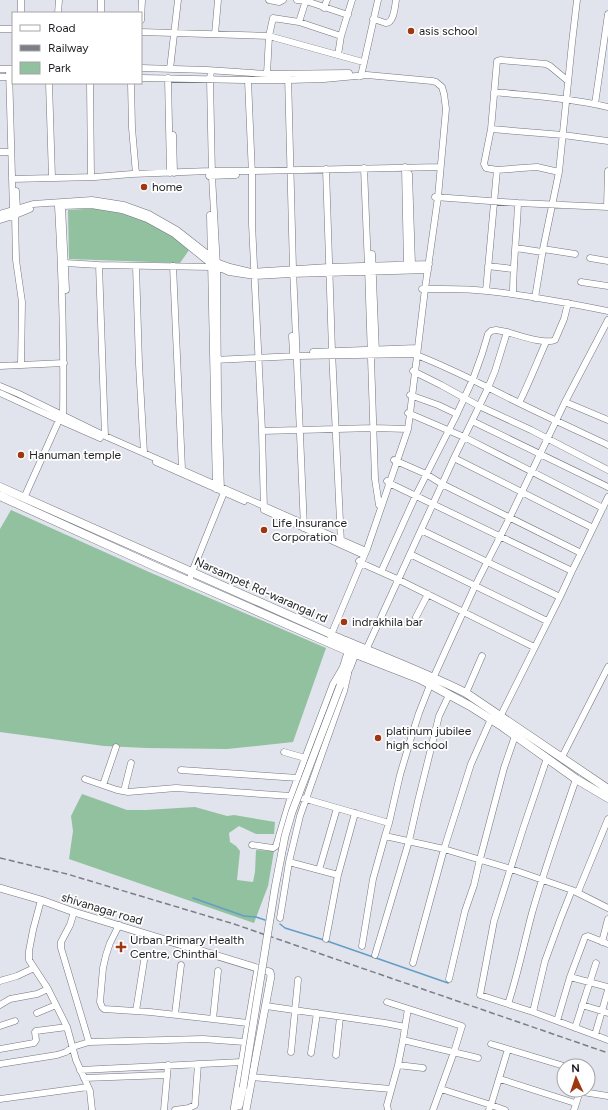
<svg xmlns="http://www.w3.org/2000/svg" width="608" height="1110" font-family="Figtree,sans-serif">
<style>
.green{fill:#91c19f}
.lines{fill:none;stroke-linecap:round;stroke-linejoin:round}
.stream{stroke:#639ec4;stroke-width:1.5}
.minor-casing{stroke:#74767e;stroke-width:7}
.tertiary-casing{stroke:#74767e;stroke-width:8}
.secondary-casing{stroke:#74767e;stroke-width:9}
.minor{stroke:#fff;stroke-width:6}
.tertiary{stroke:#fff;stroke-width:7}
.secondary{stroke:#fff;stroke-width:8}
.rail{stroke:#7c7e85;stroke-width:1.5;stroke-dasharray:6 3;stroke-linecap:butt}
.tertiary-bridge-casing{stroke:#74767e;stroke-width:8;stroke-linecap:butt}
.tertiary-bridge{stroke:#fff;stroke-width:7}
.poi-dot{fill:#9e3810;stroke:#fff;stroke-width:1.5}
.labels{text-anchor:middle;stroke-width:3.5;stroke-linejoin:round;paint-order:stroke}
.poi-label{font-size:12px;fill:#1e1f23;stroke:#fff;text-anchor:start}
.street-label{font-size:12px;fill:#1e1f23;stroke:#fff}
</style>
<rect width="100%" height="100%" fill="#e1e3ed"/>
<!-- green -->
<path class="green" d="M 102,208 L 148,221 L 171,235 L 189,250 L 180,263 L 69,259 L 68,210 Z
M 11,510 L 149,572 L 326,648 L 293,742 L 227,749 L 146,748 L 104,746 L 0,732 L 0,529 Z
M 82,794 L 127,810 L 146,810 L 195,807 L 227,816 L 234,815 L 275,822 L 274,834 L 256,834 L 239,826 L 229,833 L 230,842 L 236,846 L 240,851 L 237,880 L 253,882 L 255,872 L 256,850 L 274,851 L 268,886 L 254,923 L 69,859 L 73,831 L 71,816 Z"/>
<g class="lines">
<!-- stream -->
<path class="stream" d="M 193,898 L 244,916 L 256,917 L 265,920
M 280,924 L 285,928 L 324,940
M 327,941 L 448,983"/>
<!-- minor casing -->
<g class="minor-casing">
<path id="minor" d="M 269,0 L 279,2 L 283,0
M 297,0 L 306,1 L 348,15
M 324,8 L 327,0
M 21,13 L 21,0
M 58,13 L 59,0
M 101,13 L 101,0
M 373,19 C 377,20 382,22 386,23 C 394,23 395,6 396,0
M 141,20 L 142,0
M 299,22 L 306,0
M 0,29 L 13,29
M 141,32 L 269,36 L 363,62
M 215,34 L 218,0
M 338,55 L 341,36 L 352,0
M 141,68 L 207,70 L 267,74 L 349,73
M 0,69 L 13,69
M 9,69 L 13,213
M 170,69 L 178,0
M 211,71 L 210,79 L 212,176 L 217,267 L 218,398 L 221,491
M 267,74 L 269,36 L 273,18 L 299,22 L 341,36
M 288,75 L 293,269 L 304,528
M 361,76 L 378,0
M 0,77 L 11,77
M 141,78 L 244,80 L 289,80 L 324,79 L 367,75 L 432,81 L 436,82 L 442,87 L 444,94 L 446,109 L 438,197 L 425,289 L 410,414 L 408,429 L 367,549 L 331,635
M 168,78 L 170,173
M 248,80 L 252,175 L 252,224 L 262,431 L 264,510
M 49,83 L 52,178
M 90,83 L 91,177
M 131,83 L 132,128 L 136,174
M 494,92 C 532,96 571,98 608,107
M 595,104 L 608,14
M 491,129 L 563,135 L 608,141
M 173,135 L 174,173
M 0,152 L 11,152
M 405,167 L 407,265
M 364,168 L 368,267 L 375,479 L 379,505
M 326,169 L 332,351 L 341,543
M 559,172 L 537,167 L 522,168 L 497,170 L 486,168 L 484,164 L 491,129 L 497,61 L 500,60 L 546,64 L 550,66 L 568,81
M 409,174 L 412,265
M 209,176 L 236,175
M 12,179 L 95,177 L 132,174 L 209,171 L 251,171 L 440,167
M 16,191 L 17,210
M 435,197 L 518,203 L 608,207
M 62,206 L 91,205 L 122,210 L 147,219 L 174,234 L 211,264 L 229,272 L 255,276 L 291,274 L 428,270
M 62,206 L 66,290
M 607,207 L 608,171
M 0,214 L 33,204 L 92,200 L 124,205 L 149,214 L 177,230 L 219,263 L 230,267 L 251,272 L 329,267 L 429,264
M 15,215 L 16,260 L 22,302 L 21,365
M 210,215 L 216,489
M 0,220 L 13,216 L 30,209
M 516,248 L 542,252
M 543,249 L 575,254
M 372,254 L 376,353
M 590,258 L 608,261
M 65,263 L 99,265 L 211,267
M 99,265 L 105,436
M 136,266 L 139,364 L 144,453
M 173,266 L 182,469
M 488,266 L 513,269
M 581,282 L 608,286
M 422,289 C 444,289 465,288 487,291 C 527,295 568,303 608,311
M 486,291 L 497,170
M 513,294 C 513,264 517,233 518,203
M 535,298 L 543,249 L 559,172 L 572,43 L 577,0
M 292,336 L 293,353
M 313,352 L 417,348
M 214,360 L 297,356 L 414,354 C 448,367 479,383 511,399 C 543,415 576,430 608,445
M 0,366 L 64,363
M 413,371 L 441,385 L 479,406 L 531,430 L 608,470
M 0,386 L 19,394 L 105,436 L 366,551
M 0,393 L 59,420 L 100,438
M 410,395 L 438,405 L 457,414
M 565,402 L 608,420
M 519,403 C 529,383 537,362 546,342
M 408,413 L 464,437 L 603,508
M 472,421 L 608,487
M 262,431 L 374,428 L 408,429
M 454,458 L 593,528
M 394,460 L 426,474 L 442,484 L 581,553
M 156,462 L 244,501
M 387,481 L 389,483 L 572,571
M 24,498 L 59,420 L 63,416 C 64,346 62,276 58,206
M 264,510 L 364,555
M 421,530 L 560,597
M 410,554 L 547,621
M 359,561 L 361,563 L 397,579 L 534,647
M 381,572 L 416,495 L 455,418 L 473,379 L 482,354 L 488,334 L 491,331 L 496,330 L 507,332
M 189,582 L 192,572 L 225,490
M 416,617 L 428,594
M 366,650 L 454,458 L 488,388 L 495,371 L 507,332 C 518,335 546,345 555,340 L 564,319 L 568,303
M 466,693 L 482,656
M 500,717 L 560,597 L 572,571 L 581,553 L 608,497
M 284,752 L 305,758
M 562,757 L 608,667
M 547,758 L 523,829 L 494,921 L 480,995 L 533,1012 L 608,1040
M 181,770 L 298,778
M 85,779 L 117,790 L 128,792 L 176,788 L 291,796 L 306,799 L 389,823 L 385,836 L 444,849 L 511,869 L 572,890 L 608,908
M 103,785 L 116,747
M 124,791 L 131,763
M 389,823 L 400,775 L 411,738 L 419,713 L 430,685 L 475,586 L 510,517 L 565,402 L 608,320
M 252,845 L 273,848 L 276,846 L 291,796 L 305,758 L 333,684 L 343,667
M 289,862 L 338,875
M 319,870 L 337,808
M 578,892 L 608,819
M 41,900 L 33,930 L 29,951 L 29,960 L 48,989 L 67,1027 L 76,1060 L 90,1091 L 92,1110
M 74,912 L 70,925 L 61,942 L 61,948 L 89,1042 L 203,1039 L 245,1042
M 280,918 L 289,862 L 300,816 L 344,691 L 348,674
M 119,925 L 110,943 L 106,955 L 103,968 L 100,1002 L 102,1007 L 104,1009 L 150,1012 L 248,1023
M 326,939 L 338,875 L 355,813
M 602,942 L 608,919
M 362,946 L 373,879 L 385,836
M 375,955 L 409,841 L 418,801 L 439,716 L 449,695
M 413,963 L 444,849 L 471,764 L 491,719
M 570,977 L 608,987
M 449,979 L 465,911 L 474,885 L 480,859 L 504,768 L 515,736
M 0,981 L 17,976 L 34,968
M 387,1002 L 462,1026 L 454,1052 L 433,1110
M 508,1004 C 518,974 524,943 532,913 C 545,867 561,823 576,779
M 0,1005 L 10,999 L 37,994 L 48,989
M 582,1005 L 608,1013
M 266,1006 L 385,1023 L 405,1027 L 403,1040 L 478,1058
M 136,1011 L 144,961
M 533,1012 L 545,961 L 560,920 L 572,890
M 37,1013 L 56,1005
M 175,1014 L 181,965
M 213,1019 L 218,971
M 557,1021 L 570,977 L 585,937 L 588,936 L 608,944
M 0,1026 L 15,1021
M 405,1027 L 408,1009
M 575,1028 L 596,963
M 595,1035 L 608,990
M 491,1044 L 564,1066
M 0,1049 L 34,1043 L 36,1040 L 35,1032 L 36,1031 L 67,1027
M 291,1052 L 298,980
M 311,1053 L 317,1013
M 336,1055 L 340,1017
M 0,1064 L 57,1055 L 66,1052 L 73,1047 L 89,1042
M 398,1065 L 423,1068
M 80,1070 L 242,1062
M 252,1077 L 391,1089
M 84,1078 L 167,1075
M 500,1079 L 575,1103
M 441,1089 L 491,1105 L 508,1049
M 580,1090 L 580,1091 L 583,1092 L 608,1096
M 0,1099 L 88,1087
M 164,1110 L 168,1065
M 175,1110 L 189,1108 L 195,1105 L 198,1064
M 388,1110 L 387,1105 L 398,1065 L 403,1040
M 489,1110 L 491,1105 L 505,1110
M 574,1110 L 580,1091"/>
</g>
<!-- tertiary casing -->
<g class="tertiary-casing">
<path id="tertiary" d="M 343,681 L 350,667 L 357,648
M 340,686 L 344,665 L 350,646
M 0,888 L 41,900 L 74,912 L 270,972 L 271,976 L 246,1110
M 239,1106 L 243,1088
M 234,1110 L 258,968"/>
</g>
<!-- secondary casing -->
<g class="secondary-casing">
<path id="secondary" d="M 0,487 L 329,633 L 331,635 C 376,654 422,671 466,693 L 608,789
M 0,496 L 154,566 L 348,651 L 420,679 L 470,706 L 503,727 L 576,779 L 608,798"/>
</g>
<!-- minor -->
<use href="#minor" class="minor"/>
<!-- tertiary -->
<use href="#tertiary" class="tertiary"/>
<!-- secondary -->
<use href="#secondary" class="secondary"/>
<!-- rail -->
<path class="rail" d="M 0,858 L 67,874 L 234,924 L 608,1053"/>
<!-- tertiary-bridge casing -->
<g class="tertiary-bridge-casing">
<path id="tertiary-bridge" d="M 243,1088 L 275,888 L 285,836 L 292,812 L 340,686"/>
</g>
<!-- tertiary-bridge -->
<use href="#tertiary-bridge" class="tertiary-bridge"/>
</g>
<!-- markers -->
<g class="poi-dot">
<circle cx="411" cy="31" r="4"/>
<circle cx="144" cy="187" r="4"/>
<circle cx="21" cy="455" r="4"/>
<circle cx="264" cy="530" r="4"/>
<circle cx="344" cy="622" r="4"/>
<circle cx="378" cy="738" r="4"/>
<path d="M119 941h4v4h4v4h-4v4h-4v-4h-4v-4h4z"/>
</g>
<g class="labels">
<!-- poi labels -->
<g class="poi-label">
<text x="419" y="35">asis school</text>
<text x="152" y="191">home</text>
<text x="29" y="459">Hanuman temple</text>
<text x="272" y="527">Life Insurance<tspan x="272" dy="14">Corporation</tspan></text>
<text x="352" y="626">indrakhila bar</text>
<text x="386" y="735">platinum jubilee<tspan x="386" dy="14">high school</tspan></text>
<text x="130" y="944">Urban Primary Health<tspan x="130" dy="14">Centre, Chinthal</tspan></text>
</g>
<!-- street labels -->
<g class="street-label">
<text transform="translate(261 590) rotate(24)" y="4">Narsampet Rd-warangal rd</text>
<text transform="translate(102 909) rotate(17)" y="4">shivanagar road</text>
</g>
</g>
<!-- legend -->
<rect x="12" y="12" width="130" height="72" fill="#ffffff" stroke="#a5a5a7"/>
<rect x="20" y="25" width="20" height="6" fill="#ffffff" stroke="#a5a5a7"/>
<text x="48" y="32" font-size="12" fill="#1e1f23">Road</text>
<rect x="20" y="45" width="20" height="6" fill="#7c7e85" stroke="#a5a5a7"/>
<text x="48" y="52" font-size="12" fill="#1e1f23">Railway</text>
<rect x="20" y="62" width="20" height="12" fill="#91c19f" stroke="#a5a5a7"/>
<text x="48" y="72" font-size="12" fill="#1e1f23">Park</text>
<!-- north arrow -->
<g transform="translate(576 1078) rotate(357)"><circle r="19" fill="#ffffff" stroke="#a5a5a7"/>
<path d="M0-3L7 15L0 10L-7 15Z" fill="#9e3810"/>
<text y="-6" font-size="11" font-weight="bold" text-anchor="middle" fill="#1e1f23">N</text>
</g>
</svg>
